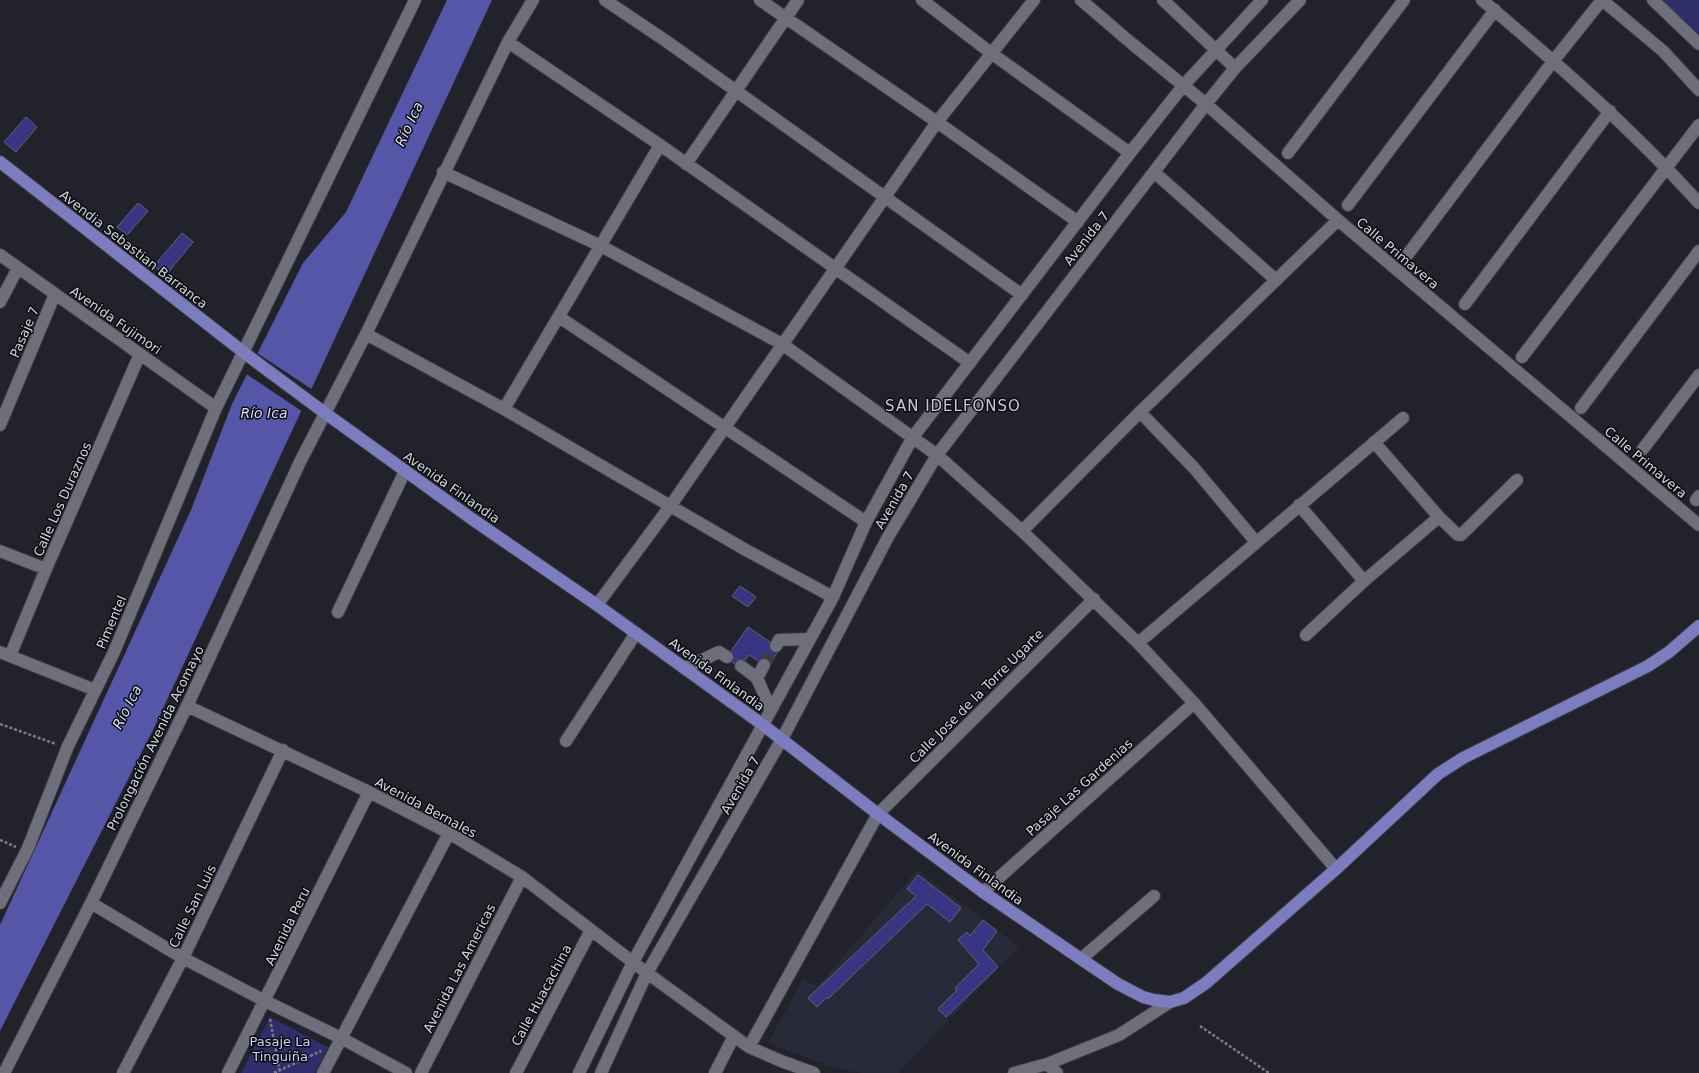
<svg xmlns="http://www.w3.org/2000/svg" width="1699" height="1073" font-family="'DejaVu Sans',sans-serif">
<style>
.built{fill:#292a39}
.green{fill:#2f2e6a}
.water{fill:#5656a8}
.pier{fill:#21222a}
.building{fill:#383583;stroke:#62636d}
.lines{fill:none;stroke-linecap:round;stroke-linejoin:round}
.minor-tunnel{stroke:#3c3d45;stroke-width:12;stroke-dasharray:12 6;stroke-linecap:butt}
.minor-casing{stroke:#3b3c43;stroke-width:14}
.major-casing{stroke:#3b3c43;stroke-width:14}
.path{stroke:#7c7d84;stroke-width:2.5;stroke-dasharray:3 2;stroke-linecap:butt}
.minor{stroke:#6e6f7a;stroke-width:12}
.major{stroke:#7c7dc0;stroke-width:12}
.labels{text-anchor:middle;stroke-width:3;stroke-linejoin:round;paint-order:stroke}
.street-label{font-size:13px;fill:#d5d6dc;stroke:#0b0c0f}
.park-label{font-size:13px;fill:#cbcffd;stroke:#0b0c0f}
.water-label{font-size:14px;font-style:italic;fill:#dbdef5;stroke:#0b0c0f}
.quarter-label{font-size:15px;letter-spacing:1px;fill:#c9cad6;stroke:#0b0c0f}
</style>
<rect width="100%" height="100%" fill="#21222a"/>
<!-- built -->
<path class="built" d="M 917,870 L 1019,947 L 898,1073 L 861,1073 L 831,1067 L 768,1043 L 803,979 L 818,986 Z"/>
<!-- green -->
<path class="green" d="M 1659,0 L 1699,0 L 1699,42 Z
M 270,1017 L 328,1047 L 315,1073 L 241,1073 Z"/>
<!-- water -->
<path class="water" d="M 447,0 L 492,0 L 154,728 L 0,1031 L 0,925 L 191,510 L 232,404 L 303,263 L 346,212 Z"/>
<!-- pier -->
<path class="pier" d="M 257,353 L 313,390 L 303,412 L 245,373 Z"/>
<!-- building -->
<path class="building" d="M 26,117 L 37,127 L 16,152 L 4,142 Z
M 138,203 L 148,211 L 127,235 L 117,227 Z
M 182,233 L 193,242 L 166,275 L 154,266 Z
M 740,586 L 756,597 L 748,607 L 732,596 Z
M 748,627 L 770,642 L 770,650 L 777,653 L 771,662 L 768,659 L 764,658 L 758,661 L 749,655 L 745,660 L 738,659 L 734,664 L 732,662 L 734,657 L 731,651 Z
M 918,875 L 961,908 L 950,922 L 927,904 L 828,999 L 827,997 L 817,1007 L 808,998 L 916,896 L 907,889 Z
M 983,920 L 997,931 L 983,950 L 998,967 L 946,1017 L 938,1009 L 957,990 L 955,988 L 979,964 L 958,940 L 967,932 L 970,936 Z"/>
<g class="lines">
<!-- minor-tunnel -->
<path class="minor-tunnel" d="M 764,665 L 776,646"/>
<!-- minor casing -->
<g class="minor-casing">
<path id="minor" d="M 605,0 L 666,41 L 1022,295
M 760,0 L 937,122 L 1078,222
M 922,0 L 991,53 L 1130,153
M 1081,0 L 1130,42 L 1206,104 L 1338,220 L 1699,525
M 1163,0 L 1235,68
M 1482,0 C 1558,64 1632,129 1699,203
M 1602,0 L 1663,51 L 1699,90
M 1653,0 L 1699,44
M 508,42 L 660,145 L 970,363
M 1288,153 L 1404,0
M 686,164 L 798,0
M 443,172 L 601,246 L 782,344 L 937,455 L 1022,531 L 1138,643 L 1194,703 L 1336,869
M 1154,172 L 1276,280
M 1348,205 L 1495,10
M 1408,254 L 1554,60 L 1602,0
M 0,255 L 216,408
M 0,302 L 18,268
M 1465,304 L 1610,111
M 559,317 L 866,522
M 366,334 L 504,409 L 744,549 L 833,597
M 1522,357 L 1699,125
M 1581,408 L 1699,251
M 504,409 L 660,145
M 1140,412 L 1194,468 L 1256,542
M 0,425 L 55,294
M 1374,442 L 1439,517 L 1458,535 L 1461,535 L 1517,480
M 1643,449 L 1699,375
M 1696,500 L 1699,496
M 1299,505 L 1364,581
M 1022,531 L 1140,412 L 1338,220
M 0,551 L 46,569
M 597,605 L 671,505 L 937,122 L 1034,0
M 338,612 L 405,471
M 1306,635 L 1364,581 L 1439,517
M 1138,643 L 1403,418
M 776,646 L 779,640 L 810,639
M 0,652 L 95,690
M 10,656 L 46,569 L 140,354
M 764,665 L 757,678 L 771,710
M 741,666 L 757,678
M 685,668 L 719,652 L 727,657
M 187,706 L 369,792 L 449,833 L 522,877 L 647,973 L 749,1047 L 781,1061 L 814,1073
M 566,741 L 636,633
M 983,892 L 1194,703
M 0,903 L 28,848 L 68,746 L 114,652 L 216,408 L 415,0
M 91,903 L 183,958 L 265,1001 L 341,1038 L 406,1073
M 1081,959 L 1154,896
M 749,1047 L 878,814 L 1094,599
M 1047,1064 L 1057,1073
M 4,1073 L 91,903 L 187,706 L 300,462 L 366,334 L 508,42 L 533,0
M 123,1073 L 183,958 L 283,750
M 228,1073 L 369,792
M 323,1073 L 449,833
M 421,1073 L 522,877
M 516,1073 L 591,930
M 579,1073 L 633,962 L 833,597 L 866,522 L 913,437 L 1130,153 L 1183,86 L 1262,0
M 601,1073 L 647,973 L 782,739 L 888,537 L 937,455 L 1206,104 L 1235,68 L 1300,0
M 715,1073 L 734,1036
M 1014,1073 L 1047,1064 L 1119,1035 L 1170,1002"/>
</g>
<!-- major casing -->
<g class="major-casing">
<path id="major" d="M 0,162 L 251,358 L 325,413 L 472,519 L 597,605 L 763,725 L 878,814 L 983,892 L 1081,959 L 1118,984 L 1143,997 L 1154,1000 L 1170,1002 L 1184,998 L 1206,983 L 1336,869 L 1438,774 L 1463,758 L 1648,666 L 1669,652 L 1699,626"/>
</g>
<!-- path -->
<path class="path" d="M 0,724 L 56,744
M 0,840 L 16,847
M 270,1019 L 280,1073
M 1200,1026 L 1269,1073
M 274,1073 L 321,1051"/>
<!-- minor -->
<use href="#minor" class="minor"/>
<!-- major -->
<use href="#major" class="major"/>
</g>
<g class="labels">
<!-- street labels -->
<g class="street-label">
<text transform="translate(1086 238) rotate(-52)" y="5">Avenida 7</text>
<text transform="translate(134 249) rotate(38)" y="5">Avendia Sebastian Barranca</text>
<text transform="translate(1398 253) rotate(40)" y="5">Calle Primavera</text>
<text transform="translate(116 320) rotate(35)" y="5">Avenida Fujimori</text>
<text transform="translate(24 332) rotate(-67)" y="5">Pasaje 7</text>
<text transform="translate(1646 462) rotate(40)" y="5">Calle Primavera</text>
<text transform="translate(452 487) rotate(35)" y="5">Avenida Finlandia</text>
<text transform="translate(62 499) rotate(-66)" y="5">Calle Los Duraznos</text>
<text transform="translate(894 500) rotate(-60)" y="5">Avenida 7</text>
<text transform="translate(111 622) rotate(-67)" y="5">Pimentel</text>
<text transform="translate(717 674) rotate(36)" y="5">Avenida Finlandia</text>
<text transform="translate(976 696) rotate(-45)" y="5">Calle Jose de la Torre Ugarte</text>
<text transform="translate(155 738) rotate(-64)" y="5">Prolongación Avenida Acomayo</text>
<text transform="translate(740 785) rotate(-60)" y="5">Avenida 7</text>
<text transform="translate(1079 787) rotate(-42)" y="5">Pasaje Las Gardenias</text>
<text transform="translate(426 807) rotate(28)" y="5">Avenida Bernales</text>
<text transform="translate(976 868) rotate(36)" y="5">Avenida Finlandia</text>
<text transform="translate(192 906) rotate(-64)" y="5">Calle San Luis</text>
<text transform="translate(287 926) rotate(-64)" y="5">Avenida Peru</text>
<text transform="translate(459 968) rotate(-63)" y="5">Avenida Las Americas</text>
<text transform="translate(541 995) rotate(-62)" y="5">Calle Huacachina</text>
</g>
<!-- park labels -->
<g class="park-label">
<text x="280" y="1046">Pasaje La<tspan x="280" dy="15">Tinguiña</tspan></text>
</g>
<!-- water labels -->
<g class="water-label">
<text transform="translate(409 124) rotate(-65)" y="5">Río Ica</text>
<text x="264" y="418">Río Ica</text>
<text transform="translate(127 707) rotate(-63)" y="5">Río Ica</text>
</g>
<!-- quarter labels -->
<g class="quarter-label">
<text x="953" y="411">SAN IDELFONSO</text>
</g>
</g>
</svg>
